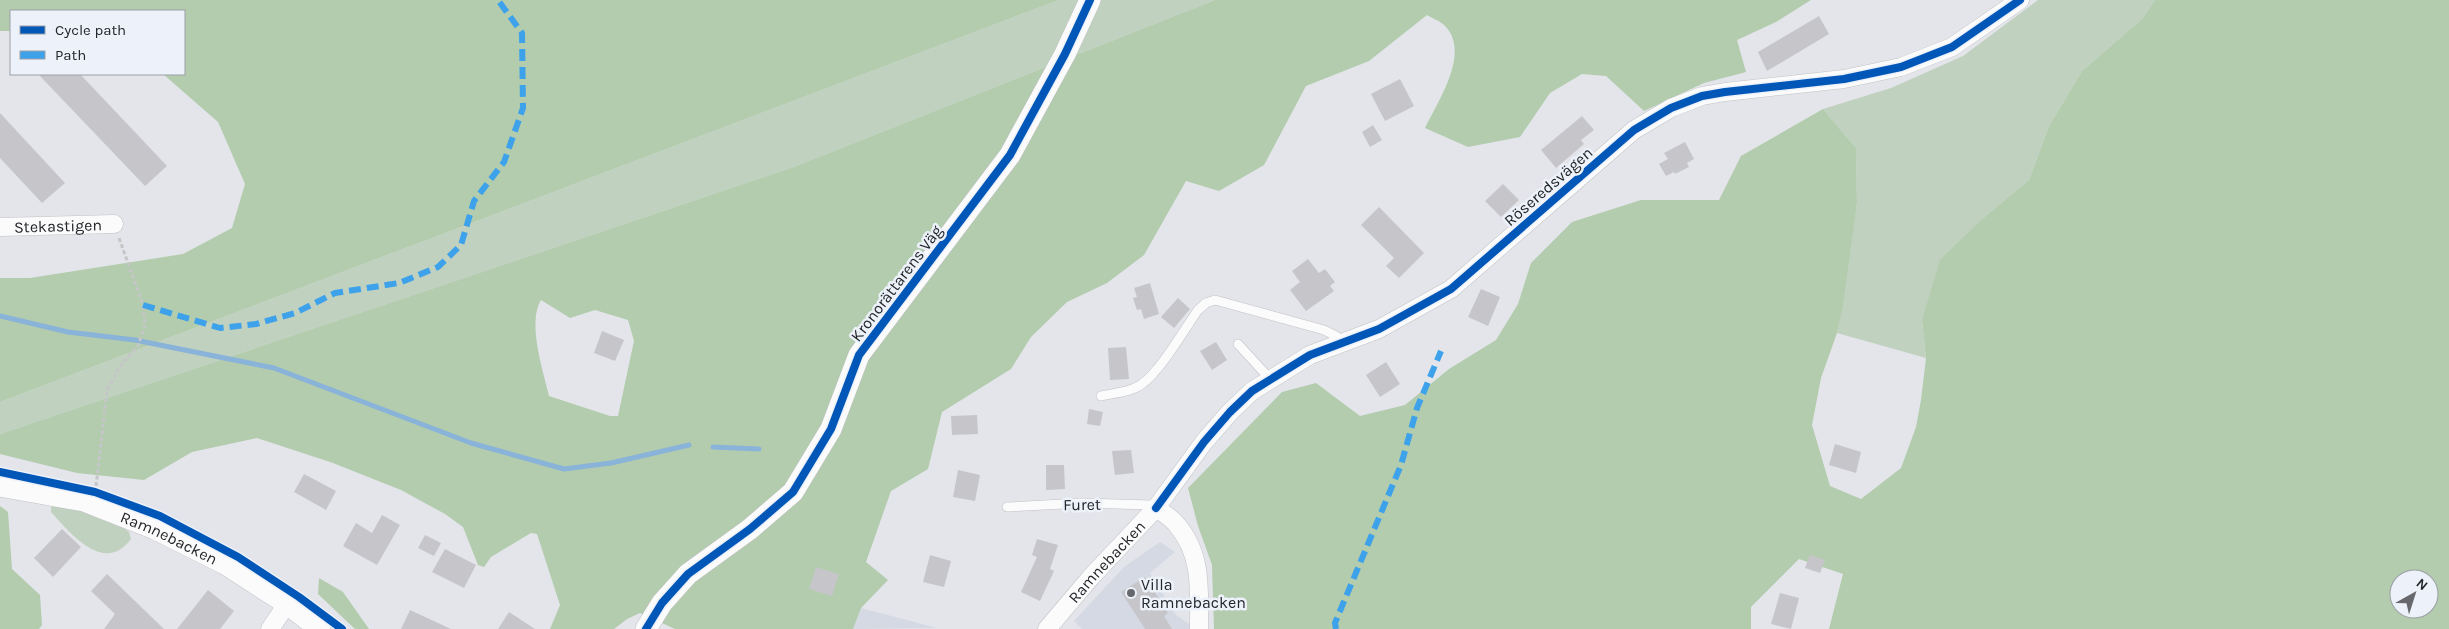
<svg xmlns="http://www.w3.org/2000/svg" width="2449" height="629" font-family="Karla,sans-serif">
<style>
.built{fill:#d4d9e3}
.green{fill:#c1d1bf}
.forest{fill:#b2ccad;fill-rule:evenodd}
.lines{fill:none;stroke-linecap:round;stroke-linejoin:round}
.stream{stroke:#8ab3d9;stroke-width:5}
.building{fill:#c6c6ca}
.service-casing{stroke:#c0c2c6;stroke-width:10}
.minor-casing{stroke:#c0c2c6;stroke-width:19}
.tertiary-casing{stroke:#c0c2c6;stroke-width:22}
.path{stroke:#c4c6c7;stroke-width:3;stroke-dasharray:4 2.5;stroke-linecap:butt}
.service{stroke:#fbfbfc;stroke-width:9}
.minor{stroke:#fbfbfc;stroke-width:18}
.tertiary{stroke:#fbfbfc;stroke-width:21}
.quiet{stroke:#3ea2eb;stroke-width:6;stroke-dasharray:12 6;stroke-linecap:butt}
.cycleway-casing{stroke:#edf1fa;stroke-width:11}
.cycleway{stroke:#0057b8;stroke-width:8}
.poi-dot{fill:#66686c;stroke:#edf1fa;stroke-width:2}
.labels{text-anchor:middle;stroke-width:5;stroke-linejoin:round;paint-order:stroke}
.street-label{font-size:16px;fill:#232528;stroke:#edf1fa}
.poi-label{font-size:16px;fill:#232528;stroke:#edf1fa;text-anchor:start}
</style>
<rect width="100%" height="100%" fill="#e3e5ea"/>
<!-- built -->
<path class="built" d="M 1160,542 L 1175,552 L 1150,573 L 1175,614 L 1193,627 L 1193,629 L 1082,629 L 1074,621 L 1124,567 Z
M 861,608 L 937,628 L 853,629 Z"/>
<!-- green -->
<path class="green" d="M 1059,0 L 1215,0 L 791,168 L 0,434 L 0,402 Z
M 2038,0 L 2155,0 L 2142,19 L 2082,71 L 2049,126 L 2029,180 L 1982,219 L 1922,320 L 1926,358 L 1837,333 L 1857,203 L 1856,148 L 1823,109 L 1891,88 L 1963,56 Z
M 54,506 C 79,511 110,514 129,532 L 131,539 C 104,575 71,534 51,512 L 51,507 Z"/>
<!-- forest -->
<path class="forest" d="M 0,0 L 1059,0 L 0,402 L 0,278 L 30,278 L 183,254 L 232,228 L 245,184 L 218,122 L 163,74 L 184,74 L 184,11 L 11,11 L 11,31 L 0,31 Z
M 1215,0 L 1811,0 L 1776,22 L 1737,40 L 1746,72 L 1704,83 L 1644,111 L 1606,76 L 1582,74 L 1550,93 L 1520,137 L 1468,147 L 1425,128 C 1438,101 1472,51 1444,25 C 1440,21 1432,18 1427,15 L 1369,61 L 1306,86 L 1264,165 L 1219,191 L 1186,181 L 1144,255 L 1107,283 L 1067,302 L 1031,337 L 1011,369 L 942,412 L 928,469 L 891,491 L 866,562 L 888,580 L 861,608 L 853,629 L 675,629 L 640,613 L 627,619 L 614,629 L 550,629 L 560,605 L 537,534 L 531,533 L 491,557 L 484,567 L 478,565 L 463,527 L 445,514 L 401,490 L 333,463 L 257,438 L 192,452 L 144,480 L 77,473 L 0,454 L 0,434 L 791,168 ZM 541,300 L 570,318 L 595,310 L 628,320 L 634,341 L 618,416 L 610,416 L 549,396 C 543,370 527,323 541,300 Z
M 2155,0 L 2449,0 L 2449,629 L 1829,629 L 1843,574 L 1799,559 L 1751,607 L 1751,629 L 1214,629 L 1212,565 L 1198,526 L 1188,488 L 1282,392 L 1316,383 L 1360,416 L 1405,405 L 1449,369 L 1496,340 L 1518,304 L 1531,263 L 1572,222 L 1641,200 L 1719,200 L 1741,156 L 1823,109 L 1856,148 L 1857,203 L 1843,305 L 1837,333 L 1821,378 L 1812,425 L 1830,486 L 1861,499 L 1901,468 L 1916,427 L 1921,400 L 1926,358 L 1922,320 L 1940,260 L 1982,219 L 2029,180 L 2049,126 L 2082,71 L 2142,19 ZM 2399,579 L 2429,579 L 2429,609 L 2399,609 Z
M 0,506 L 8,512 L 12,569 L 40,595 L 42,625 L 39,629 L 0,629 Z
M 319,578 L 343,592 L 369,629 L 355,629 L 318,594 Z"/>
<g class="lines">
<!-- stream -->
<path class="stream" d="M 0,316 L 68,332 L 135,340 L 274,368 L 471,443 L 564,469 L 611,463 L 689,445
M 713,447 L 759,449"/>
</g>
<!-- building -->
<path class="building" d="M 1819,16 L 1829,34 L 1767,71 L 1758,52 Z
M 38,74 L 80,74 L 167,166 L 145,186 Z
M 1400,79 L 1414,106 L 1385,121 L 1371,94 Z
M 0,113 L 65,183 L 42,203 L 0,158 Z
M 1582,116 L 1594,130 L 1581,140 L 1584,144 L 1556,168 L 1541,150 Z
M 1373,125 L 1382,140 L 1370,147 L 1362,132 Z
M 1685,142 L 1694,159 L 1687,163 L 1689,167 L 1675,174 L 1674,172 L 1666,176 L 1659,164 L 1668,159 L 1664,153 Z
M 1503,184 L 1519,200 L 1501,217 L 1485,201 Z
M 1379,207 L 1424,253 L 1399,278 L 1386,266 L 1394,258 L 1361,225 Z
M 1308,259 L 1319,273 L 1325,269 L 1335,282 L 1330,286 L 1334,291 L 1306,311 L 1290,290 L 1300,282 L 1292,271 Z
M 1150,283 L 1159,314 L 1144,319 L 1141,309 L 1137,310 L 1133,298 L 1137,297 L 1134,288 Z
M 1481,289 L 1500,297 L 1488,326 L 1468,317 Z
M 1178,298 L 1190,309 L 1174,328 L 1161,317 Z
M 602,331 L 624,340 L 615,361 L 594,353 Z
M 1216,342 L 1227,360 L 1212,370 L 1200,351 Z
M 1126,347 L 1129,379 L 1110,380 L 1108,348 Z
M 1386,362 L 1400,384 L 1380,397 L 1366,375 Z
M 1089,409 L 1103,412 L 1100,426 L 1087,424 Z
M 977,415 L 978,434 L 952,435 L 951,416 Z
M 1835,444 L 1861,452 L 1856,473 L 1829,465 Z
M 1131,450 L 1134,473 L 1115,475 L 1112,451 Z
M 1046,465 L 1064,465 L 1065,489 L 1046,490 Z
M 958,470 L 980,475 L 975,501 L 953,497 Z
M 304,474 L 336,491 L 326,510 L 294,492 Z
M 382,515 L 400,525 L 377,565 L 343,546 L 356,523 L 372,533 Z
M 62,529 L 81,547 L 53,577 L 34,558 Z
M 425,535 L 441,543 L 434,556 L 418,548 Z
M 1037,539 L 1058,545 L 1050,569 L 1054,571 L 1040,601 L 1021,592 L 1037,557 L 1032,555 Z
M 445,549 L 476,565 L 464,588 L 432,572 Z
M 930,555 L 951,561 L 944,587 L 923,582 Z
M 1810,555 L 1825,560 L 1820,573 L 1805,568 Z
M 816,567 L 839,574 L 832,596 L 809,589 Z
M 107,574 L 164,629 L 104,629 L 115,614 L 91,591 Z
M 1145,577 L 1168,613 L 1164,616 L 1172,629 L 1145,629 L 1121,592 Z
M 208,590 L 234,611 L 220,629 L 177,629 Z
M 1780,593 L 1799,598 L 1791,629 L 1771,624 Z
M 410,610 L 451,629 L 401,629 Z
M 509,612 L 535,629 L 498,629 Z"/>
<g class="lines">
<!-- service casing -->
<g class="service-casing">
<path id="service" d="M 1238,344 L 1271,380
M 1101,396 C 1115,393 1131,392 1142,384 C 1161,370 1184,330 1198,310 L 1206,303 L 1215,300 L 1324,330 L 1336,336 L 1343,343
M 1007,507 L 1082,503 L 1151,505 L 1156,508"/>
</g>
<!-- minor casing -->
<g class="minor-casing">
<g id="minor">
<path id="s1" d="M 0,227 L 114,224"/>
<path d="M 1156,508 L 1204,442 L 1230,412 L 1252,391 L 1310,355 L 1379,329 L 1451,289 L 1634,130 L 1671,108 L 1702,96 L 1725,92 L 1844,79 L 1901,67 L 1952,47 L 2020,0"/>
<path d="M 270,629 L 287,604"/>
<path id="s2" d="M 1047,629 L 1091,577 L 1156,508 C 1163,513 1172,518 1177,525 C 1203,555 1199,592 1199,629"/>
</g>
</g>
<!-- tertiary casing -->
<g class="tertiary-casing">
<g id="tertiary">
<path id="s3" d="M 0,486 L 84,501 L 155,529 L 225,564 L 287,604 L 320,629"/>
<path d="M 646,629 L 662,603 L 688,574 L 750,529 L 793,492 L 831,429 L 859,355 L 1010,155 L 1065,54 L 1090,0"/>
</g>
</g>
<!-- path -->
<path class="path" d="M 96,486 L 107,391 L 120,366 L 138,346 L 145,325 L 143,305 L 119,238"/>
<!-- service -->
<use href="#service" class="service"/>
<!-- minor -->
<use href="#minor" class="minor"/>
<!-- tertiary -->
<use href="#tertiary" class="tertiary"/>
<!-- quiet -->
<path class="quiet" d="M 143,305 L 220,328 L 256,324 L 295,313 L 335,293 L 399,283 L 438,267 L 461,245 L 474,201 L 504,162 L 523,108 L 522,33 L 498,0
M 1336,629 L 1335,623 L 1401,465 L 1417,408 L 1441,351"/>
<!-- cycleway casing -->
<g class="cycleway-casing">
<path id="cycleway" d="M 0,472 L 95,492 L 160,516 L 238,557 L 299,597 L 342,629
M 1156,508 L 1204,442 L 1230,412 L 1252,391 L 1310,355 L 1379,329 L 1451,289 L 1634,130 L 1671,108 L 1702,96 L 1725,92 L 1844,79 L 1901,67 L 1952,47 L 2020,0
M 646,629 L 662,603 L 688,574 L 750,529 L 793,492 L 831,429 L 859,355 L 1010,155 L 1065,54 L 1090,0"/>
</g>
<!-- cycleway -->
<use href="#cycleway" class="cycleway"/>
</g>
<!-- markers -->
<circle class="poi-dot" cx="1131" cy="593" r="5"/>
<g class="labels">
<!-- street labels -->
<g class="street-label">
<text transform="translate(1548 186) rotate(-41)" y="6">Röseredsvägen</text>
<text dy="6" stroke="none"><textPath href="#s1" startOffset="58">Stekastigen</textPath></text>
<text transform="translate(896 283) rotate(-53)" y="6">Kronorättarens Väg</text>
<text transform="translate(1082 504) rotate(-1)" y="6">Furet</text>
<text dy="6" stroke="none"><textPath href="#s3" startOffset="178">Ramnebacken</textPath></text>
<text dy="6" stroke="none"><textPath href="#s2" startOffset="90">Ramnebacken</textPath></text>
</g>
<!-- poi labels -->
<g class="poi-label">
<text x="1141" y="590">Villa<tspan x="1141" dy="18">Ramnebacken</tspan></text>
</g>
</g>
<!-- legend -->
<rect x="10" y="10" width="175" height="65" fill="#edf1fa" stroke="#9c9fa6"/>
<rect x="20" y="26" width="25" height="8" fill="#0057b8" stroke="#9c9fa6"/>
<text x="55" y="35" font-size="15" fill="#232528">Cycle path</text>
<rect x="20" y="51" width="25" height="8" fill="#3ea2eb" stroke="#9c9fa6"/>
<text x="55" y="60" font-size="15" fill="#232528">Path</text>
<!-- north arrow -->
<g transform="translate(2414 594) rotate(39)"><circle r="24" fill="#edf1fa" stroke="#9c9fa6"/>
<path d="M0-4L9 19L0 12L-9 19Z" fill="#66686c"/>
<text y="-8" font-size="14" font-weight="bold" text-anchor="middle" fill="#232528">N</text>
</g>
</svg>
